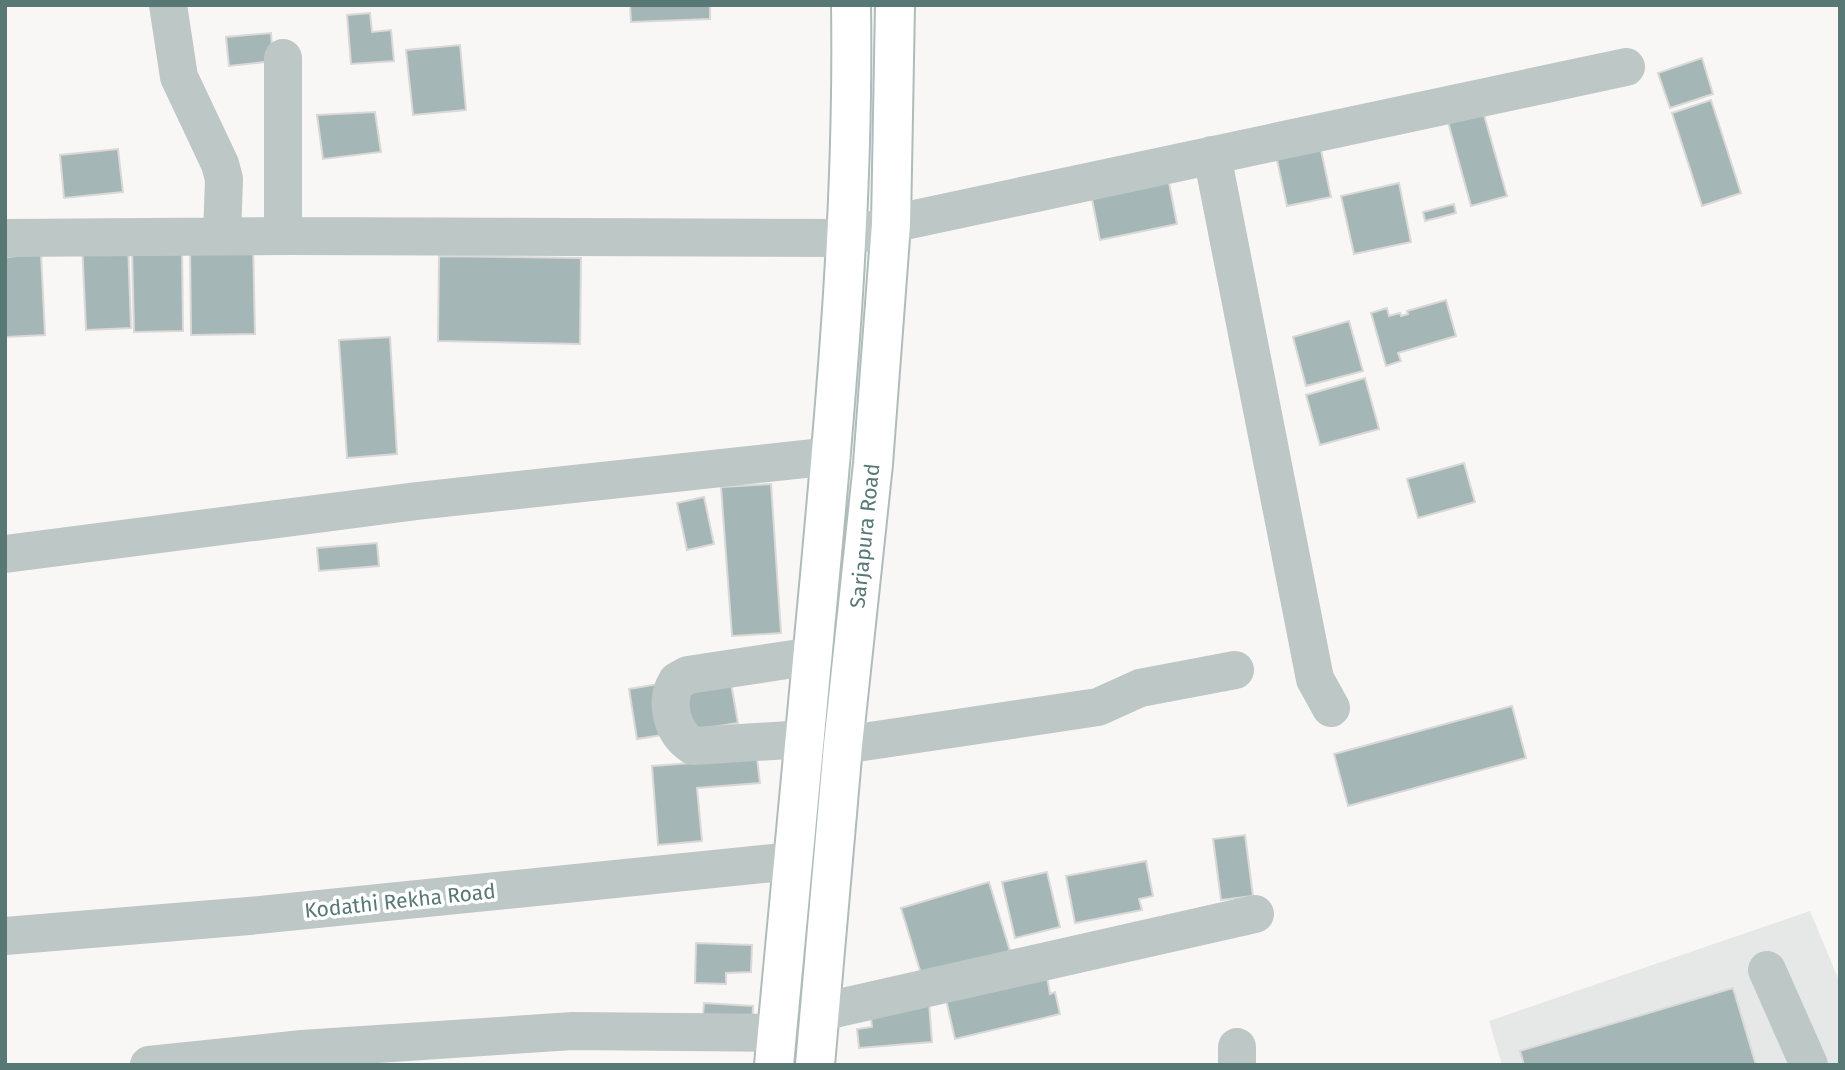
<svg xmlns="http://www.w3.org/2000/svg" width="1845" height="1070" font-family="'Fira Sans',sans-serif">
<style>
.built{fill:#e6e8e7}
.building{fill:#a4b7b6;stroke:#dad9d8;stroke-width:2}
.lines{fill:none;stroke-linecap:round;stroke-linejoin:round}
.major-casing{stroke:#afbcbb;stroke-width:42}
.minor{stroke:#bcc7c6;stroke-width:38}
.major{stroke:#fff;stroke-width:38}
.labels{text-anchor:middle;stroke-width:7;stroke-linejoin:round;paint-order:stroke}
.street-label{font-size:21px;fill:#587876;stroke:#fff}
</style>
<rect width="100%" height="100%" fill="#f9f7f5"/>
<!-- built -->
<path class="built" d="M 1810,911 L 1840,983 L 1840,1065 L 1502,1065 L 1489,1021 Z"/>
<!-- building -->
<path class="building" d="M 630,5 L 710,5 L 710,19 L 631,22 Z
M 370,13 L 372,32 L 391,30 L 394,61 L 351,64 L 347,15 Z
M 271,33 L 273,61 L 229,66 L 226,37 Z
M 460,45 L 466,110 L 413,115 L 406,50 Z
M 1702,58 L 1713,94 L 1670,108 L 1658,73 Z
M 1711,100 L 1741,193 L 1702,206 L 1672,113 Z
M 1480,101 L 1507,196 L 1471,206 L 1445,111 Z
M 375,112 L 381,152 L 323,159 L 317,115 Z
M 1319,141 L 1331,197 L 1287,206 L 1275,151 Z
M 118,149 L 123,192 L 64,198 L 60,155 Z
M 1167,173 L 1177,224 L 1100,240 L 1090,189 Z
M 1399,183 L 1411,242 L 1354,254 L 1341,196 Z
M 1454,204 L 1456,213 L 1425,221 L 1423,212 Z
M 253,240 L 255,334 L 191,335 L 190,245 Z
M 128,241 L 131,328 L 86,330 L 82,242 Z
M 182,246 L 183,331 L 134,332 L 132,247 Z
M 41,254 L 45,335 L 5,337 L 5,257 Z
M 439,256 L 581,258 L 580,344 L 438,341 Z
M 1446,300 L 1456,336 L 1398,353 L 1401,361 L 1386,366 L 1371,313 L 1387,308 L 1389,316 L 1400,313 L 1401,316 L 1408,314 L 1407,311 Z
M 1349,321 L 1363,371 L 1306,386 L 1293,337 Z
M 390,337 L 397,454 L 347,458 L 339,340 Z
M 1365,378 L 1379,429 L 1320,445 L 1306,395 Z
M 1464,463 L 1475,502 L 1418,518 L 1407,479 Z
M 771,484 L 781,633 L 732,636 L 721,487 Z
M 704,497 L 714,544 L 687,550 L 677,503 Z
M 377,543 L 379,566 L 319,571 L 317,548 Z
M 729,672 L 738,723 L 637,739 L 629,689 Z
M 1512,706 L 1526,758 L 1348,806 L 1334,754 Z
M 757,758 L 760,783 L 697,788 L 702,841 L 658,845 L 652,766 Z
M 1245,835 L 1253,896 L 1221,900 L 1213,839 Z
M 1146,861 L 1153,896 L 1139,899 L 1142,910 L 1075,923 L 1066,876 Z
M 1047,872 L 1060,927 L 1015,938 L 1002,882 Z
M 989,882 L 1010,951 L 922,977 L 901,908 Z
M 696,943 L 752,945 L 751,972 L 726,973 L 726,984 L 695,983 Z
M 1046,972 L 1050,994 L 1055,992 L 1060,1014 L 955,1039 L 945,995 Z
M 1733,988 L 1756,1065 L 1524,1065 L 1520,1051 Z
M 704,1003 L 753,1006 L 752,1031 L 702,1028 Z
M 929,1003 L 932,1042 L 859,1048 L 857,1029 L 872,1027 L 870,1008 Z"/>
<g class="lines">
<!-- major casing -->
<g class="major-casing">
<path id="major" d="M 774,1065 C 789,905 804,746 819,586 C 837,392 854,200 851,5
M 815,1065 L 843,745 L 873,464 L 891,224 L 895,5"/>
</g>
<!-- minor -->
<path class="minor" d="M 168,5 L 179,77 L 220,164 L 224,179 L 222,236
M 283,58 L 283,236
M 1212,155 L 1315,679 L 1331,708
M 5,238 L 287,236 L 848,238 L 891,224 L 1626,67
M 5,554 L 417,501 L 832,456
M 805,739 L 693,746 C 672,733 664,702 677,681 L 688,675 L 813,656
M 843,745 L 1098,707 L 1140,688 L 1235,670
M 5,936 L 249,916 L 793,861
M 1767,970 L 1809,1065
M 821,1012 L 1255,914
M 149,1065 L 302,1049 L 573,1031 L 777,1033
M 1237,1065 L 1237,1047"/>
<!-- major -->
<use href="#major" class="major"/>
</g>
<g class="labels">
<!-- street labels -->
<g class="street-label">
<text transform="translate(865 536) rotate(-84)" y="7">Sarjapura Road</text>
<text transform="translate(400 901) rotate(-6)" y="7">Kodathi Rekha Road</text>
</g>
</g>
<!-- border -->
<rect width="1845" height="1070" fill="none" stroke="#587876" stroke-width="14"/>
</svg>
